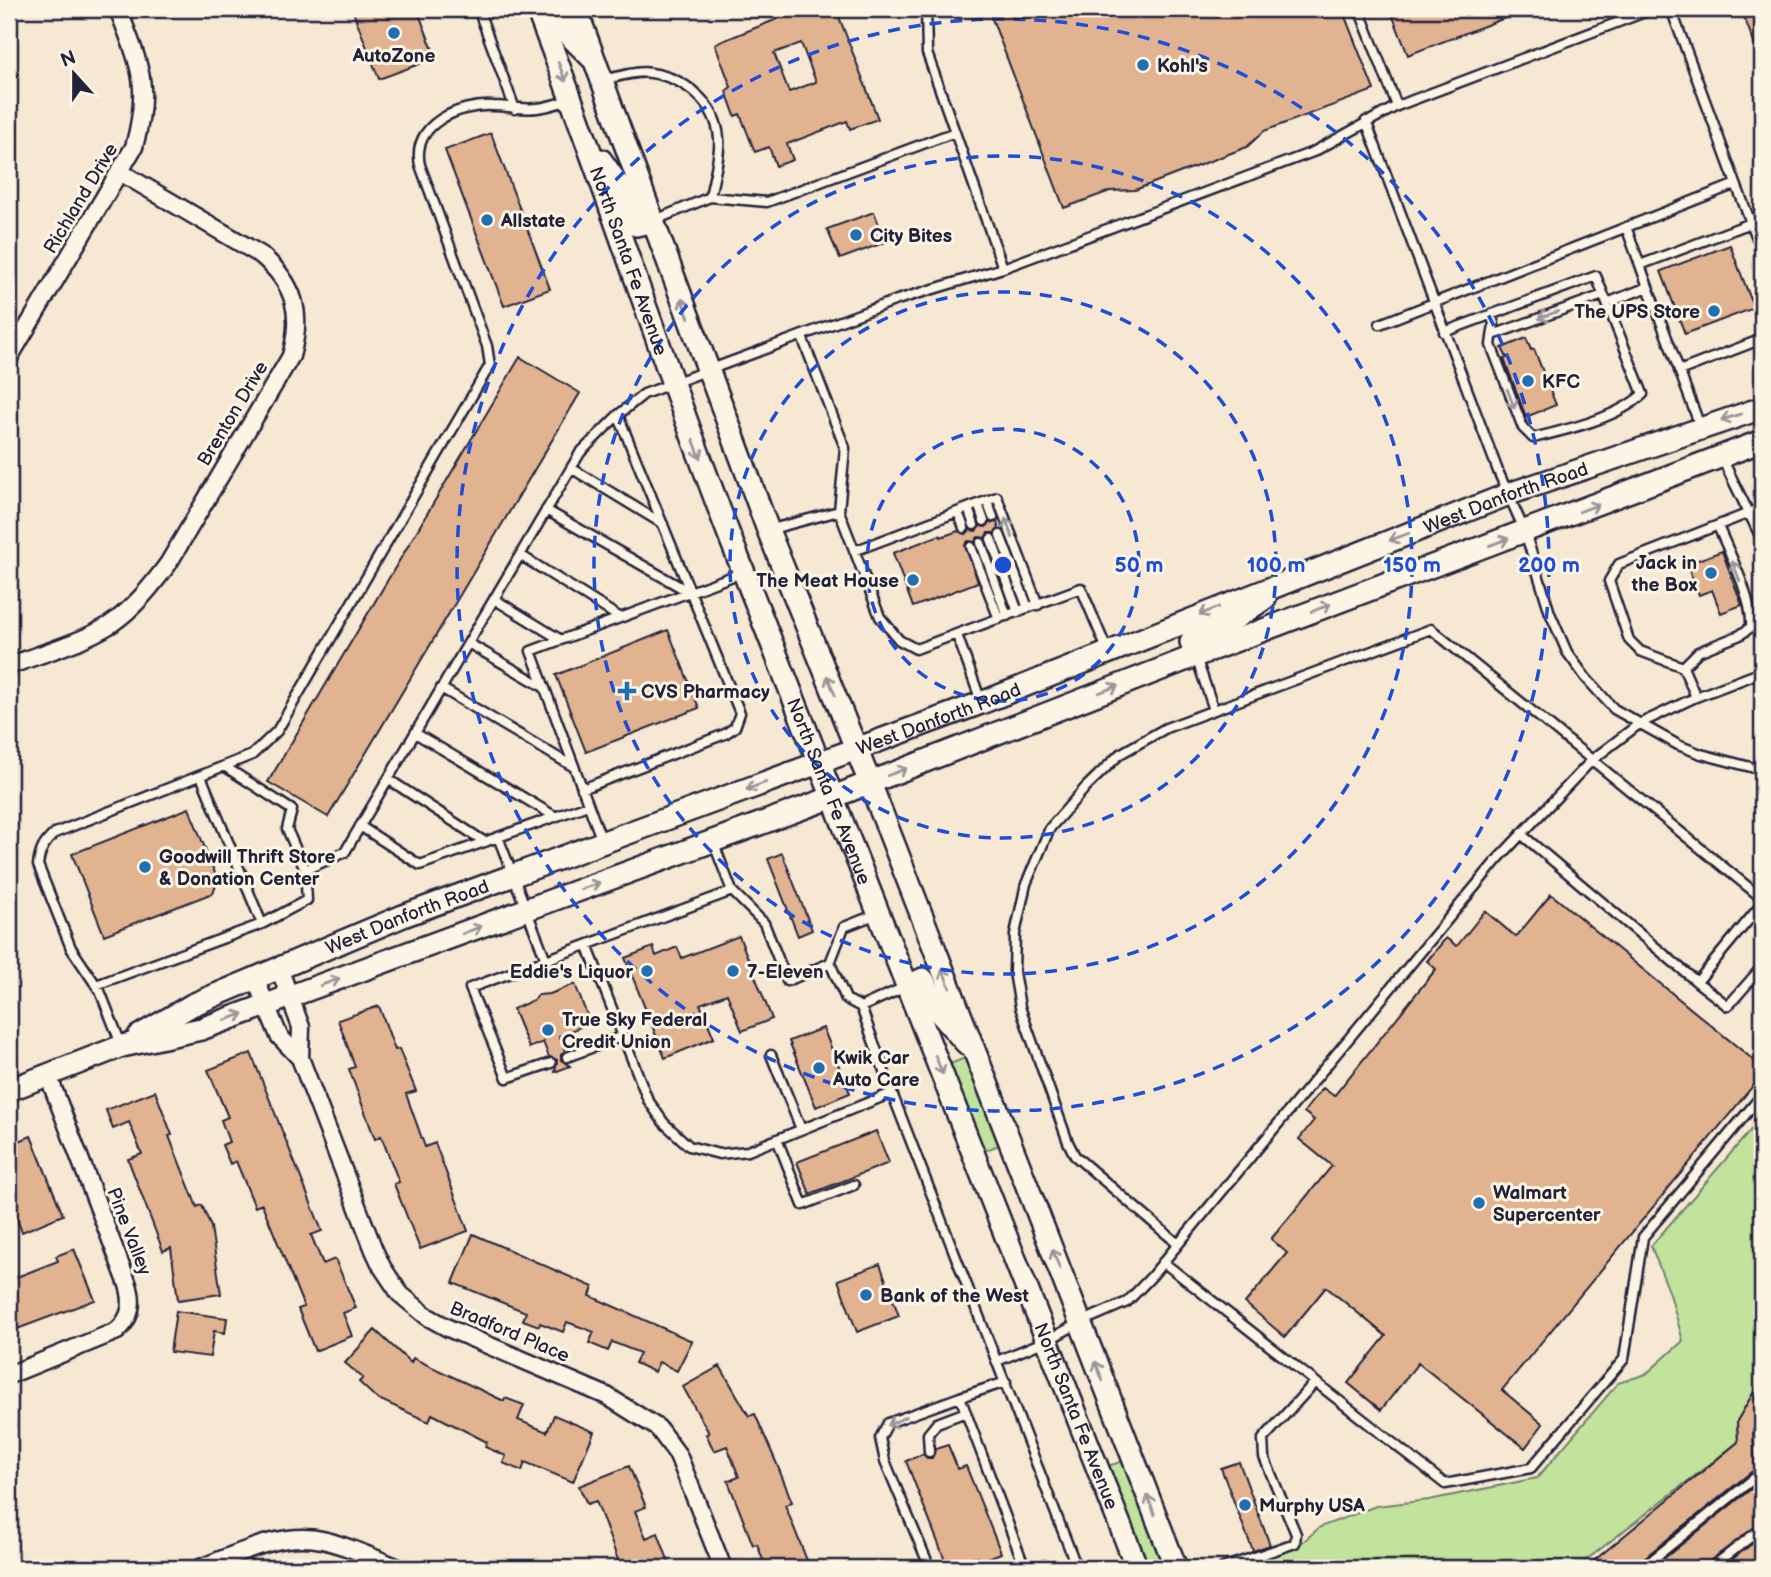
<svg xmlns="http://www.w3.org/2000/svg" width="1771" height="1577" font-family="'Balsamiq Sans',sans-serif">
<style>
.green{fill:#c1e39c;stroke:#72826c;stroke-width:2}
.building{fill:#e1b391;stroke:#22223b;stroke-width:2;fill-rule:evenodd}
.lines{fill:none;stroke-linecap:round;stroke-linejoin:round}
.lane-casing{stroke:#22223b;stroke-width:13}
.street-casing{stroke:#22223b;stroke-width:21}
.secondary-casing{stroke:#22223b;stroke-width:26}
.lane{stroke:#fcf5e5;stroke-width:8}
.street{stroke:#fcf5e5;stroke-width:16}
.secondary{stroke:#fcf5e5;stroke-width:21}
.oneway{stroke:#9a9698}
.ring{fill:none;stroke:#1d4ed8;stroke-width:3.5;stroke-dasharray:12 9}
.poi-dot{fill:#1f6fb2;stroke:#fcf5e5;stroke-width:2.5}
.labels{text-anchor:middle;stroke-width:6;stroke-linejoin:round;paint-order:stroke}
.poi-label{font-size:19px;font-weight:bold;fill:#22223b;stroke:#fcf5e5;text-anchor:start}
.street-label{font-size:19px;fill:#22223b;stroke:#fcf5e5}
.centre{fill:#1d4ed8;stroke:#fcf5e5;stroke-width:3.5}
.ring-label{font-size:21px;text-anchor:middle;font-weight:bold;fill:#1d4ed8;stroke:#fcf5e5;stroke-width:6;stroke-linejoin:round;paint-order:stroke}
</style>
<rect width="100%" height="100%" fill="#f7e8d4"/>
<filter id="ink" filterUnits="userSpaceOnUse"><feTurbulence type="fractalNoise" baseFrequency=".0143" numOctaves="2"/><feDisplacementMap in="SourceGraphic" scale="14" xChannelSelector="R" yChannelSelector="G"/><feConvolveMatrix kernelMatrix="1 2 1 2 8 2 1 2 1" color-interpolation-filters="sRGB"/></filter>
<g filter="url(#ink)">
<!-- green -->
<path class="green" d="M 965,1058 L 999,1145 L 984,1151 L 950,1064 Z
M 1762,1117 L 1762,1378 L 1737,1421 L 1738,1442 L 1576,1568 L 1246,1568 L 1297,1547 L 1320,1527 L 1376,1506 L 1429,1500 L 1537,1478 L 1618,1383 L 1646,1374 L 1683,1341 L 1670,1294 L 1651,1246 Z
M 1123,1461 L 1165,1568 L 1148,1568 L 1108,1466 Z"/>
<!-- building -->
<path class="building" d="M 352,9 L 417,9 L 436,58 L 379,79 Z
M 802,9 L 836,9 L 878,119 L 850,129 L 847,121 L 787,144 L 793,160 L 776,166 L 769,147 L 755,152 L 740,114 L 735,116 L 726,91 L 731,87 L 715,44 ZM 801,43 L 816,82 L 789,92 L 774,53 Z
M 1010,9 L 1342,9 L 1374,90 L 1264,131 L 1247,147 L 1226,155 L 1135,190 L 1110,191 L 1064,208 L 991,16 Z
M 1390,9 L 1526,9 L 1526,10 L 1408,55 Z
M 1741,9 L 1762,9 L 1762,60 L 1761,61 Z
M 491,133 L 550,289 L 504,306 L 445,150 Z
M 874,212 L 886,242 L 840,259 L 827,229 Z
M 1730,245 L 1754,308 L 1685,334 L 1661,271 Z
M 1526,338 L 1531,350 L 1534,349 L 1556,405 L 1526,417 L 1504,359 L 1507,358 L 1502,348 Z
M 520,357 L 580,393 L 328,817 L 268,782 Z
M 997,522 L 999,529 L 994,533 L 988,533 L 985,538 L 978,537 L 975,542 L 968,541 L 965,545 L 978,582 L 913,607 L 893,553 L 940,535 L 941,537 L 958,531 L 966,534 L 970,530 L 976,531 L 980,526 L 986,527 L 990,523 Z
M 1722,551 L 1742,605 L 1721,613 L 1712,590 L 1699,595 L 1687,564 Z
M 668,630 L 699,708 L 586,752 L 556,675 Z
M 189,808 L 218,881 L 213,893 L 104,935 L 72,854 Z
M 782,853 L 812,930 L 798,936 L 768,859 Z
M 1551,894 L 1762,1067 L 1762,1075 L 1502,1390 L 1543,1424 L 1525,1448 L 1418,1363 L 1381,1410 L 1348,1383 L 1386,1336 L 1326,1287 L 1285,1337 L 1245,1303 L 1287,1253 L 1271,1239 L 1332,1166 L 1299,1139 L 1314,1120 L 1304,1112 L 1313,1100 L 1323,1088 L 1334,1096 L 1436,969 L 1427,961 L 1446,938 L 1457,946 L 1485,911 L 1516,937 Z
M 739,936 L 772,1019 L 742,1031 L 727,994 L 700,1004 L 714,1038 L 665,1058 L 625,958 L 653,947 L 656,956 L 677,947 L 682,958 Z
M 575,984 L 590,1023 L 559,1036 L 565,1051 L 561,1055 L 561,1060 L 570,1066 L 555,1072 L 557,1060 L 549,1057 L 543,1042 L 529,1048 L 513,1009 L 534,1000 L 538,995 L 550,994 Z
M 379,1006 L 395,1050 L 399,1049 L 416,1091 L 406,1094 L 425,1147 L 435,1143 L 468,1231 L 420,1249 L 394,1184 L 399,1182 L 381,1136 L 375,1139 L 349,1069 L 355,1067 L 338,1020 Z
M 823,1028 L 850,1093 L 816,1107 L 789,1041 Z
M 251,1053 L 322,1231 L 311,1235 L 323,1264 L 335,1259 L 356,1308 L 343,1313 L 352,1336 L 315,1351 L 298,1309 L 304,1307 L 262,1204 L 255,1207 L 236,1161 L 230,1164 L 222,1145 L 229,1142 L 221,1120 L 228,1117 L 208,1070 Z
M 155,1091 L 172,1135 L 169,1136 L 197,1207 L 202,1205 L 211,1227 L 221,1294 L 178,1300 L 171,1248 L 163,1251 L 128,1159 L 142,1154 L 129,1122 L 113,1129 L 106,1110 Z
M 876,1131 L 889,1163 L 810,1194 L 797,1162 Z
M 31,1136 L 63,1215 L 22,1232 L 9,1200 L 9,1145 Z
M 473,1234 L 593,1287 L 590,1296 L 692,1341 L 677,1371 L 659,1362 L 654,1372 L 635,1363 L 640,1353 L 612,1342 L 608,1351 L 589,1343 L 594,1332 L 567,1322 L 563,1332 L 540,1323 L 539,1326 L 523,1320 L 526,1312 L 453,1283 Z
M 74,1249 L 95,1300 L 9,1332 L 9,1280 L 58,1261 L 56,1256 Z
M 880,1264 L 899,1316 L 857,1332 L 838,1280 Z
M 176,1311 L 227,1318 L 225,1333 L 214,1331 L 210,1357 L 170,1352 Z
M 375,1330 L 411,1363 L 413,1358 L 504,1401 L 505,1398 L 524,1405 L 518,1420 L 547,1432 L 554,1415 L 594,1432 L 573,1482 L 525,1462 L 522,1471 L 503,1463 L 506,1456 L 485,1447 L 487,1442 L 432,1414 L 429,1422 L 376,1398 L 359,1382 L 363,1378 L 345,1363 Z
M 720,1366 L 749,1416 L 755,1414 L 776,1462 L 792,1502 L 785,1505 L 810,1568 L 766,1568 L 757,1544 L 753,1545 L 728,1481 L 739,1477 L 727,1446 L 714,1451 L 706,1434 L 709,1433 L 683,1387 Z
M 1762,1378 L 1762,1414 L 1753,1430 L 1755,1469 L 1638,1563 L 1635,1568 L 1585,1568 L 1738,1442 L 1737,1421 Z
M 948,1445 L 958,1469 L 966,1466 L 1001,1553 L 981,1561 L 977,1557 L 972,1557 L 969,1565 L 962,1568 L 948,1568 L 906,1461 L 923,1454 L 927,1458 L 932,1458 L 935,1449 Z
M 1239,1462 L 1270,1545 L 1253,1551 L 1221,1468 Z
M 629,1466 L 646,1507 L 635,1511 L 646,1538 L 658,1533 L 671,1568 L 621,1568 L 596,1501 L 587,1504 L 579,1486 Z
M 1756,1485 L 1757,1492 L 1762,1488 L 1762,1522 L 1707,1563 L 1704,1568 L 1652,1568 Z
M 1762,1536 L 1762,1568 L 1721,1568 Z"/>
<g class="lines">
<!-- lane casing -->
<g class="lane-casing">
<path id="lane" d="M 478,9 L 515,109
M 926,9 L 927,53 L 1003,268
M 1359,9 L 1397,106
M 603,80 C 618,77 637,70 651,73 C 685,78 716,103 719,138 C 721,154 713,180 710,197
M 1366,121 L 1498,471 L 1525,532 L 1550,613 L 1567,652 L 1586,678 L 1614,709 L 1678,745 L 1701,754 L 1762,770
M 1736,184 L 1751,223
M 653,221 L 710,197 L 767,202 L 955,132
M 1626,227 L 1640,265
M 1648,287 L 1640,265 L 1751,223 L 1762,250
M 1607,303 L 1648,287 L 1700,426
M 1380,324 L 1736,184 L 1671,9
M 1444,332 L 1596,276 L 1643,394 C 1618,418 1566,430 1533,438 L 1523,428 L 1491,345 L 1494,324 L 1491,314
M 1493,335 L 1603,295
M 802,337 L 845,448 L 839,511 L 880,617 L 899,640 L 916,649 L 1081,588 L 1108,652
M 1679,371 L 1762,339
M 1722,458 L 1762,540
M 571,468 L 663,524
M 987,501 L 993,517
M 978,504 L 984,521
M 968,508 L 974,525
M 546,510 L 689,592
M 958,512 L 964,528
M 768,530 L 839,511
M 1000,535 L 1028,608
M 991,539 L 1018,612
M 981,543 L 1007,616
M 971,547 L 999,619
M 854,551 L 997,497 L 1038,605
M 520,555 L 619,617
M 494,599 L 561,640
M 957,635 L 981,701
M 468,643 L 544,687
M 1196,657 L 1214,710
M 1683,667 L 1698,652 L 1740,635 L 1751,627 C 1753,598 1729,553 1718,526
M 441,688 L 574,767
M 1696,697 L 1683,667 L 1640,651 L 1629,640 L 1609,581 L 1619,564 L 1762,508
M 415,733 L 556,817
M 224,766 L 292,810 L 287,829 L 305,870 L 345,852 L 580,453 L 618,415 L 644,394 L 897,300 L 1003,268 L 1313,152 L 1397,106 L 1653,9
M 388,779 L 485,842
M 582,789 L 725,734 L 735,727 L 740,713 L 618,415
M 360,826 L 420,865 L 588,805
M 498,837 L 546,960
M 602,841 L 531,651 L 741,573
M 732,891 L 764,923 L 787,981 L 830,963 L 844,927 L 877,914
M 262,924 L 307,900 L 305,870
M 587,945 L 648,1100 L 664,1123 L 689,1146 L 719,1154 L 748,1151 L 892,1093
M 830,963 L 846,999 L 861,1007
M 1697,982 L 1728,1006 L 1762,967
M 96,985 L 262,924 L 201,776
M 905,987 L 861,1007 L 892,1093 L 1077,1568
M 121,1044 L 100,991 L 71,948 L 38,865 C 40,850 44,843 55,833 L 252,755 L 277,731 L 490,365 L 487,346 L 420,165 C 411,124 459,104 493,106 C 508,106 522,110 537,108 C 548,107 559,103 569,100
M 771,1055 L 801,1129
M 567,1057 L 623,1036
M 551,1063 L 507,1078 L 470,988 L 732,891 L 714,844
M 777,1139 L 803,1205 L 854,1185
M 1177,1243 L 1075,1156 L 1068,1142 L 1020,1007 L 1014,972 L 1015,934 L 1026,884 L 1050,828 L 1086,787 L 1120,754 L 1166,728 L 1431,629 L 1758,895 L 1761,905 L 1697,982 L 1521,834
M 1163,1262 L 1445,1484 L 1531,1468 L 1624,1359 L 1643,1237 L 1762,1095
M 997,1361 L 1048,1340 L 1081,1322 L 1127,1302 L 1151,1277 L 1497,860 L 1592,760 L 1639,724 L 1696,697 L 1762,672
M 1006,1382 L 960,1397 L 1025,1568
M 929,1452 L 928,1434 L 937,1423 L 966,1412
M 975,1563 L 977,1568
M 930,1568 L 885,1461 L 880,1438 L 888,1423 L 960,1397
M 1223,1568 L 1295,1543 L 1296,1534 L 1264,1457 L 1263,1439 L 1315,1382
M 1642,1568 L 1762,1472
M 1711,1568 L 1762,1528"/>
</g>
<!-- street casing -->
<g class="street-casing">
<path id="street" d="M 9,358 L 134,147 C 151,85 140,66 118,9
M 9,666 C 42,653 81,643 111,624 C 134,608 151,587 168,564 L 291,356 C 303,313 295,284 261,255 L 120,172
M 279,968 L 301,1027 L 300,1058 L 374,1250 L 382,1267 L 400,1294 L 428,1317 L 448,1328 L 607,1396 L 658,1428 L 678,1455 L 723,1568
M 255,978 L 279,1036 L 300,1058
M 9,1375 L 117,1331 C 132,1317 134,1301 127,1282 L 48,1075
M 200,1568 C 237,1554 281,1531 322,1540 C 347,1545 375,1559 399,1568"/>
</g>
<!-- secondary casing -->
<g class="secondary-casing">
<g id="secondary">
<path id="s1" d="M 537,9 C 606,186 664,368 733,545 C 866,887 1003,1227 1137,1568"/>
<path d="M 556,9 L 563,29 L 592,58"/>
<path d="M 576,9 L 653,221 L 768,530 L 870,783 L 1176,1568"/>
<path d="M 601,160 L 625,195 L 636,225 L 653,221"/>
<path d="M 1195,656 L 1191,642 L 1193,638 L 1230,622 L 1265,598"/>
<path d="M 908,986 L 923,979 L 938,1011 L 966,1043"/>
<path id="s2" d="M 139,1036 L 192,1005 L 403,916 L 981,703 L 1509,494 L 1762,408"/>
<path d="M 9,1090 L 122,1046 L 201,1029 L 833,797 L 1195,656 L 1762,441"/>
</g>
</g>
<!-- lane -->
<use href="#lane" class="lane"/>
<!-- street -->
<use href="#street" class="street"/>
<!-- secondary -->
<use href="#secondary" class="secondary"/>
</g>
<!-- one-way arrows -->
<defs><path id="oneway-shaft" d="M-6 0H5M1.5-3L5.5 0L1.5 3" fill="none" stroke-width="1.6" stroke-linecap="round" stroke-linejoin="round" transform="scale(1.75)"/></defs>
<g class="oneway">
<use href="#oneway-shaft" transform="translate(562 72) rotate(69)"/>
<use href="#oneway-shaft" transform="translate(685 308) rotate(-111)"/>
<use href="#oneway-shaft" transform="translate(1548 315) rotate(160)"/>
<use href="#oneway-shaft" transform="translate(1511 399) rotate(69)"/>
<use href="#oneway-shaft" transform="translate(1731 417) rotate(163)"/>
<use href="#oneway-shaft" transform="translate(697 449) rotate(69)"/>
<use href="#oneway-shaft" transform="translate(1589 508) rotate(-21)"/>
<use href="#oneway-shaft" transform="translate(1009 528) rotate(-111)"/>
<use href="#oneway-shaft" transform="translate(1399 537) rotate(159)"/>
<use href="#oneway-shaft" transform="translate(1499 542) rotate(-20)"/>
<use href="#oneway-shaft" transform="translate(1736 571) rotate(-111)"/>
<use href="#oneway-shaft" transform="translate(1321 608) rotate(-21)"/>
<use href="#oneway-shaft" transform="translate(1209 611) rotate(158)"/>
<use href="#oneway-shaft" transform="translate(831 685) rotate(-112)"/>
<use href="#oneway-shaft" transform="translate(1109 689) rotate(-21)"/>
<use href="#oneway-shaft" transform="translate(897 772) rotate(-21)"/>
<use href="#oneway-shaft" transform="translate(756 786) rotate(160)"/>
<use href="#oneway-shaft" transform="translate(590 886) rotate(-20)"/>
<use href="#oneway-shaft" transform="translate(472 930) rotate(-21)"/>
<use href="#oneway-shaft" transform="translate(946 978) rotate(-111)"/>
<use href="#oneway-shaft" transform="translate(330 982) rotate(-20)"/>
<use href="#oneway-shaft" transform="translate(234 1017) rotate(-20)"/>
<use href="#oneway-shaft" transform="translate(939 1065) rotate(68)"/>
<use href="#oneway-shaft" transform="translate(1056 1259) rotate(-111)"/>
<use href="#oneway-shaft" transform="translate(1099 1371) rotate(-111)"/>
<use href="#oneway-shaft" transform="translate(897 1421) rotate(153)"/>
<use href="#oneway-shaft" transform="translate(1151 1505) rotate(-111)"/>
</g>
</g>
<!-- distance rings -->
<g class="ring">
<circle cx="1003" cy="565" r="136"/>
<circle cx="1003" cy="565" r="273"/>
<circle cx="1003" cy="565" r="409"/>
<circle cx="1003" cy="565" r="546"/>
</g>
<!-- markers -->
<g class="poi-dot">
<circle cx="394" cy="33" r="7"/>
<circle cx="1143" cy="65" r="7"/>
<circle cx="487" cy="220" r="7"/>
<circle cx="856" cy="235" r="7"/>
<circle cx="1714" cy="311" r="7"/>
<circle cx="1528" cy="381" r="7"/>
<circle cx="1711" cy="573" r="7"/>
<circle cx="913" cy="580" r="7"/>
<path d="M623.5 680.5h7v7h7v7h-7v7h-7v-7h-7v-7h7z"/>
<circle cx="145" cy="867" r="7"/>
<circle cx="647" cy="971" r="7"/>
<circle cx="733" cy="971" r="7"/>
<circle cx="548" cy="1030" r="7"/>
<circle cx="819" cy="1068" r="7"/>
<circle cx="1479" cy="1203" r="7"/>
<circle cx="866" cy="1295" r="7"/>
<circle cx="1245" cy="1505" r="7"/>
</g>
<g class="labels">
<!-- poi labels -->
<g class="poi-label">
<text x="394" y="62" text-anchor="middle">AutoZone</text>
<text x="1157" y="72">Kohl's</text>
<text x="501" y="227">Allstate</text>
<text x="870" y="242">City Bites</text>
<text x="1700" y="318" text-anchor="end">The UPS Store</text>
<text x="1542" y="388">KFC</text>
<text x="1697" y="569" text-anchor="end">Jack in<tspan x="1697" dy="22">the Box</tspan></text>
<text x="899" y="587" text-anchor="end">The Meat House</text>
<text x="641" y="698">CVS Pharmacy</text>
<text x="159" y="863">Goodwill Thrift Store<tspan x="159" dy="22">&amp; Donation Center</tspan></text>
<text x="633" y="978" text-anchor="end">Eddie's Liquor</text>
<text x="747" y="978">7-Eleven</text>
<text x="562" y="1026">True Sky Federal<tspan x="562" dy="22">Credit Union</tspan></text>
<text x="833" y="1064">Kwik Car<tspan x="833" dy="22">Auto Care</tspan></text>
<text x="1493" y="1199">Walmart<tspan x="1493" dy="22">Supercenter</tspan></text>
<text x="880" y="1302">Bank of the West</text>
<text x="1259" y="1512">Murphy USA</text>
</g>
<!-- street labels -->
<g class="street-label">
<text transform="translate(80 198) rotate(-59)" y="7">Richland Drive</text>
<text dy="7" stroke="none"><textPath href="#s1" startOffset="268">North Santa Fe Avenue</textPath></text>
<text transform="translate(232 413) rotate(-59)" y="7">Brenton Drive</text>
<text dy="7" stroke="none"><textPath href="#s2" startOffset="1470">West Danforth Road</textPath></text>
<text dy="7" stroke="none"><textPath href="#s2" startOffset="861">West Danforth Road</textPath></text>
<text dy="7" stroke="none"><textPath href="#s1" startOffset="835">North Santa Fe Avenue</textPath></text>
<text dy="7" stroke="none"><textPath href="#s2" startOffset="294">West Danforth Road</textPath></text>
<text transform="translate(130 1231) rotate(69)" y="7">Pine Valley</text>
<text transform="translate(510 1331) rotate(23)" y="7">Bradford Place</text>
<text dy="7" stroke="none"><textPath href="#s1" startOffset="1507">North Santa Fe Avenue</textPath></text>
</g>
</g>
<circle cx="1003" cy="565" r="10" class="centre"/>
<g class="ring-label">
<text x="1139" y="572">50 m</text>
<text x="1276" y="572">100 m</text>
<text x="1412" y="572">150 m</text>
<text x="1549" y="572">200 m</text>
</g>
<!-- margin -->
<rect width="1771" height="1577" fill="none" stroke="#fcf5e5" stroke-width="35"/>
<rect x="18" y="18" width="1736" height="1542" fill="none" stroke="#22223b" stroke-width="2.5" filter="url(#ink)"/>
<!-- north arrow -->
<g transform="translate(74 74) rotate(339)" stroke="#fcf5e5" stroke-width="5" paint-order="stroke">
<path d="M0-5L12 26L0 18L-12 26Z" fill="#22223b"/>
<text y="-10" font-size="19" font-weight="bold" text-anchor="middle" fill="#22223b">N</text>
</g>
</svg>
